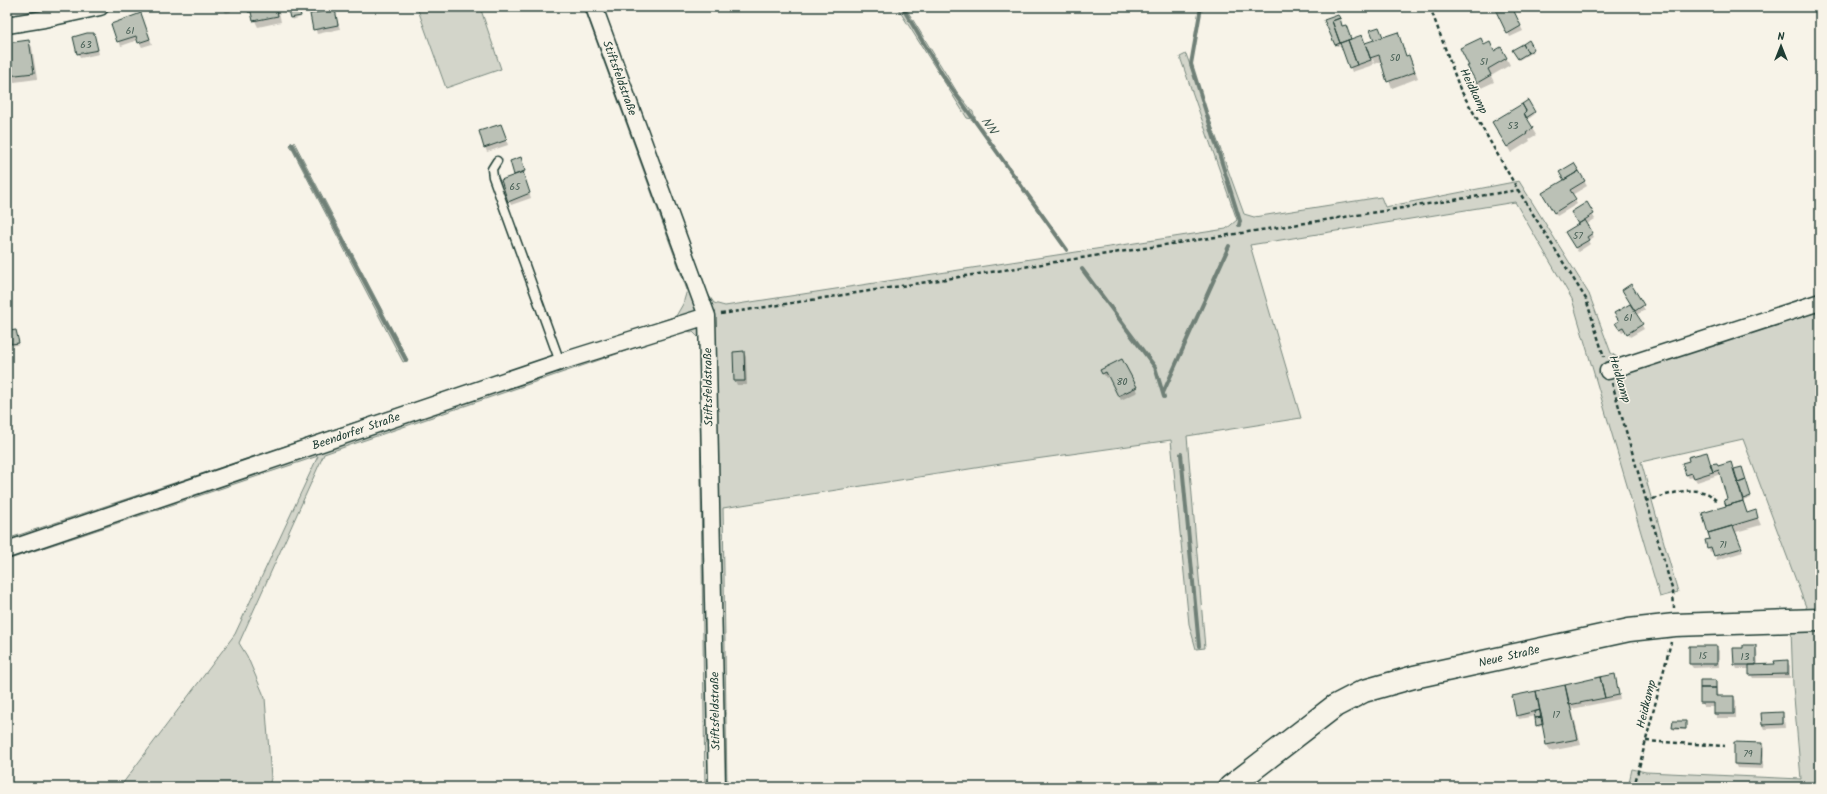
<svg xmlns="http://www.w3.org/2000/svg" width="1827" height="794" font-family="Kalam,sans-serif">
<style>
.green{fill:#d3d5ca;stroke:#79897f}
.shadow{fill:#0003}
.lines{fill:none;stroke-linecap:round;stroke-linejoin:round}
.stream{stroke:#6f8077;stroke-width:4}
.building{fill:#bbc1b6;stroke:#1f3d34}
.lane-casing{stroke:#1f3d34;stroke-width:11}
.street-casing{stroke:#1f3d34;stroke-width:19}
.secondary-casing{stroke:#1f3d34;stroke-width:25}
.path{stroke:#1f3d34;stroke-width:2.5;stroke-dasharray:4 3;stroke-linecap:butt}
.lane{stroke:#f7f3e8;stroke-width:8}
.street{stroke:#f7f3e8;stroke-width:16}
.secondary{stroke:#f7f3e8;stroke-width:22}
.labels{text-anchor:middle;stroke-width:3;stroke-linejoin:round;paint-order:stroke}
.number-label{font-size:10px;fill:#465e54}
.street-label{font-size:12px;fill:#1f3d34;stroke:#f7f3e8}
.water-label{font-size:13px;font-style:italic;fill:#405950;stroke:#f7f3e8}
</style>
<rect width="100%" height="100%" fill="#f7f3e8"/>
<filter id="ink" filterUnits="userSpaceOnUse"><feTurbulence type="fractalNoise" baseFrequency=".025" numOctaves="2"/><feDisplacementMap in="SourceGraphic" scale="8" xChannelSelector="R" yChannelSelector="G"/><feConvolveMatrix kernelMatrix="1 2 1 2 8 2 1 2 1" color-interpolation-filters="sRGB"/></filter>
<g filter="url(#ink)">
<!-- green -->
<path class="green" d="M 417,7 L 480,7 L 501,69 L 446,88 Z
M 584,7 L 603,7 L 703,287 L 714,303 L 725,306 L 1226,229 L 1237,220 L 1180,57 L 1186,54 L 1244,214 L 1254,217 L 1381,197 L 1385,207 L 1519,181 L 1589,294 L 1611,353 L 1621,360 L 1820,296 L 1820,615 L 1809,615 L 1743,439 L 1641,462 L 1678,592 L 1660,597 L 1572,299 L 1515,202 L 1250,245 L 1301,418 L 1187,436 L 1205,648 L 1196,649 L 1189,624 L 1171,440 L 1007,463 L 723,508 L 727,787 L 705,787 L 699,338 L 693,332 L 684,331 L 324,454 L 239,643 L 247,656 L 265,698 L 271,778 L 269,787 L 120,787 L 235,634 L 318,456 L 7,560 L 7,539 L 562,353 L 607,340 L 676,316 L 683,304 L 687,290 Z
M 897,7 L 905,7 L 957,92 L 973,112 L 976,120 L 967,118 Z
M 294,142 L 408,360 L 403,362 L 290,145 Z
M 1820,627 L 1820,787 L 1628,787 L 1632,769 L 1646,772 L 1801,779 L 1793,686 L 1791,628 Z"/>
<!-- shadow -->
<path class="shadow" d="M 222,7 L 240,7 L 230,9 L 231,12 L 226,13 Z
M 248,7 L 278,7 L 281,22 L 258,27 Z
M 1495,7 L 1511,7 L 1523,31 L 1510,37 Z
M 299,9 L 301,17 L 292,20 L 289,11 Z
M 334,10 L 340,29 L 317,34 L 311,15 Z
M 141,14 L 152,44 L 142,47 L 138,40 L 121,46 L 112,24 Z
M 1340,21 L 1351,40 L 1365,44 L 1397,33 L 1407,57 L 1409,56 L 1412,62 L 1418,78 L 1392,88 L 1382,61 L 1375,64 L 1372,58 L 1373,65 L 1352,72 L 1341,45 L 1337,46 L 1336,45 Z
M 94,34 L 99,54 L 80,58 L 74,38 Z
M 28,41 L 32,47 L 37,79 L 7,83 L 7,44 Z
M 1529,42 L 1534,51 L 1519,60 L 1514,50 Z
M 1484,46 L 1494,52 L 1505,55 L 1510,65 L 1491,76 L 1494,82 L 1481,88 L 1469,67 Z
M 1528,102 L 1535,114 L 1527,120 L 1536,135 L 1529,139 L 1530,141 L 1511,153 L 1494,123 Z
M 501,125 L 508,145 L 487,152 L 485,147 Z
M 521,160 L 525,173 L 523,174 L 531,198 L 511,205 L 509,201 L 515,174 Z
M 1574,164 L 1587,186 L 1572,195 L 1577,204 L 1557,216 L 1543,194 L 1565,181 Z
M 1586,204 L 1595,219 L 1587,224 L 1594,237 L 1588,241 L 1590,244 L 1578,252 L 1567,232 L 1579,224 L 1572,212 Z
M 1631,286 L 1645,310 L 1636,315 L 1644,329 L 1630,337 L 1626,330 L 1622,332 L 1617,324 L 1621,322 L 1616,314 L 1631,304 Z
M 10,332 L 17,333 L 19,344 L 13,346 Z
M 744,352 L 746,357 L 747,385 L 737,385 L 735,381 L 734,353 Z
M 1124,364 L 1138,392 L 1121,400 L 1109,376 L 1106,378 L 1101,370 Z
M 1706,453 L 1711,465 L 1718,467 L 1731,463 L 1734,470 L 1741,468 L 1751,498 L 1743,501 L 1745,506 L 1748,514 L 1755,512 L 1761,525 L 1736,532 L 1743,552 L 1717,560 L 1714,551 L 1710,552 L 1706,541 L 1712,539 L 1704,514 L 1727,507 L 1728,500 L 1721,474 L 1697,482 L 1694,477 L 1689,478 L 1686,474 L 1690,462 Z
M 1755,646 L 1757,650 L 1758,665 L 1776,665 L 1787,661 L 1790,666 L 1790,678 L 1753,678 L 1750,674 L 1750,669 L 1737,669 L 1735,665 L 1734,649 L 1744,649 Z
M 1690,647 L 1716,647 L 1719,651 L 1719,667 L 1693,668 L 1690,664 Z
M 1614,676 L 1620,699 L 1572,709 L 1581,745 L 1550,751 L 1547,745 L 1543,726 L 1538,727 L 1535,716 L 1519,719 L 1517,715 Z
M 1715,681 L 1718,697 L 1734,697 L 1736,701 L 1736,718 L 1717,718 L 1715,714 L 1715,707 L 1704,707 L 1701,703 Z
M 1782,713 L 1784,717 L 1785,728 L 1765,729 L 1763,725 Z
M 1685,722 L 1686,730 L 1674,730 L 1673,728 Z
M 1762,744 L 1764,748 L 1763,769 L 1737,768 L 1735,764 Z"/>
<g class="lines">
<!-- stream -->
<path class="stream" d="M 902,7 L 945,79 L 1067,250
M 1201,7 L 1191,64 L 1240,221 L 1239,225
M 292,144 L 406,360
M 1082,269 L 1155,367 L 1164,397
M 1163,393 L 1229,246
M 1181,454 L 1199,646"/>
</g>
<!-- building -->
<path class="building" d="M 247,7 L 276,7 L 278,16 L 253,21 L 251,12 L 248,12 Z
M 1494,7 L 1512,7 L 1521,26 L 1507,34 Z
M 299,8 L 301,16 L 290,18 L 288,10 Z
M 335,9 L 338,25 L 313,30 L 310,14 Z
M 141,13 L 150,39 L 138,43 L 136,36 L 117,42 L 111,24 Z
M 1338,15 L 1340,18 L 1332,21 L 1340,43 L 1335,45 L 1324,20 Z
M 1340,18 L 1342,26 L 1346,25 L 1351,39 L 1340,43 L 1332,21 Z
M 1379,27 L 1383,37 L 1374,40 L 1370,30 Z
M 1398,32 L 1406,56 L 1409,55 L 1415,72 L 1387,82 L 1379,55 L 1370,58 L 1365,43 Z
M 87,33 L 94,33 L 98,50 L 77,54 L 73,37 Z
M 1362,35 L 1371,60 L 1357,65 L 1348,40 Z
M 1481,38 L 1484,45 L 1490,42 L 1494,51 L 1501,47 L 1507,58 L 1488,69 L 1491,75 L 1477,83 L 1467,66 L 1469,66 L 1460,48 Z
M 29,40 L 34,73 L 7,76 L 7,43 Z
M 1348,40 L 1357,65 L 1349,68 L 1340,43 Z
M 1529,40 L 1534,49 L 1528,53 L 1523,44 Z
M 1523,44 L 1528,53 L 1518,59 L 1512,50 Z
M 1528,100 L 1535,112 L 1526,118 L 1524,113 L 1526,111 L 1522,104 Z
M 1522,104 L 1526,111 L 1524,113 L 1533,128 L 1526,133 L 1527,134 L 1507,147 L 1492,122 Z
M 501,124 L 507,140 L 484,148 L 479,131 Z
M 521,157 L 525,171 L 514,175 L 510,161 Z
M 1574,163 L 1579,171 L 1564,180 L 1559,172 Z
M 1579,171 L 1585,181 L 1570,190 L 1576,199 L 1554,213 L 1542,193 Z
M 523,172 L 530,193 L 508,202 L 501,180 Z
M 1587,202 L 1594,214 L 1578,224 L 1571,212 Z
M 1585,220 L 1593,233 L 1587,237 L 1589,240 L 1575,248 L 1565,232 Z
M 1631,284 L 1644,305 L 1635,311 L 1622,290 Z
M 1630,304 L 1643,324 L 1627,334 L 1623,327 L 1619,329 L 1615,323 L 1619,321 L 1614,313 Z
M 16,330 L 19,343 L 11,344 L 9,331 Z
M 744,351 L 745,381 L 734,381 L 733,352 Z
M 1122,359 L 1137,387 L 1118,396 L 1106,372 L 1102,374 L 1100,370 Z
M 1707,452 L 1713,472 L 1694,478 L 1692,473 L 1686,475 L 1682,463 L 1689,461 L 1688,457 Z
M 1731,462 L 1743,501 L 1726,506 L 1724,500 L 1727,499 L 1719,470 L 1713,472 L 1710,464 L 1717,463 L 1718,466 Z
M 1742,467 L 1746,480 L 1738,483 L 1734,469 Z
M 1746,480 L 1751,496 L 1743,499 L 1738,483 Z
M 1743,501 L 1747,513 L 1756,510 L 1758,518 L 1708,533 L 1702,513 Z
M 1733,526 L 1742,548 L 1714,556 L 1711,547 L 1707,548 L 1705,540 L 1710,539 L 1708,533 Z
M 1743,645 L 1756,645 L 1756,665 L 1734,665 L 1733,648 L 1743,648 Z
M 1689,646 L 1717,646 L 1717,664 L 1689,664 Z
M 1788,660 L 1788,674 L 1749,675 L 1749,665 L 1775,664 L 1774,661 Z
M 1615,674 L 1619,695 L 1605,698 L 1600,677 Z
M 1600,677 L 1605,698 L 1569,705 L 1565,685 Z
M 1700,680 L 1716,680 L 1716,688 L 1700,688 Z
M 1565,685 L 1578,739 L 1546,745 L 1536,691 Z
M 1700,688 L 1716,688 L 1716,696 L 1734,696 L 1734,714 L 1714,714 L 1714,703 L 1700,703 Z
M 1536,691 L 1540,710 L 1516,716 L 1512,696 Z
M 1540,710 L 1542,717 L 1535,718 L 1534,712 Z
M 1783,712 L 1783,724 L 1762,725 L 1761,713 Z
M 1542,717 L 1543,724 L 1536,726 L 1535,718 Z
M 1673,721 L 1686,721 L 1686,729 L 1672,728 Z
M 1734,742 L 1762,743 L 1761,765 L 1734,764 Z"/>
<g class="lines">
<!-- lane casing -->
<g class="lane-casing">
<path id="lane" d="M 497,161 L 492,169 L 493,177 L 560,362"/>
</g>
<!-- street casing -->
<g class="street-casing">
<path id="street" d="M 594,7 L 707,316 L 717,787
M 7,25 L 44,19 L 100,7
M 1608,371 L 1820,302
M 7,550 L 560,362 L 707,316"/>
</g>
<!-- secondary casing -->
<g class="secondary-casing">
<path id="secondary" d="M 1230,787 L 1335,706 L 1364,691 L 1414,677 L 1629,630 L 1675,625 L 1820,620"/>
</g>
<!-- path -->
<path class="path" d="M 1430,7 L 1460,89 L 1518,190 L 1586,299 L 1604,357
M 721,314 L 1518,190
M 1612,383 L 1673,592 L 1674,608
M 1646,501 C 1664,496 1688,486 1706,493 C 1710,494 1713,498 1716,500
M 1646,741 L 1725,746
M 1634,787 L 1671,642"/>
<!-- lane -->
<use href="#lane" class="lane"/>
<!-- street -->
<use href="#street" class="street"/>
<!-- secondary -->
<use href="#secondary" class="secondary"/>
</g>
</g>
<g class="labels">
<!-- number labels -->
<g class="number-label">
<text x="130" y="34">61</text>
<text x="86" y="48">63</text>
<text x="1395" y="61">50</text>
<text x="1484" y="65">51</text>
<text x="1513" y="129">53</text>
<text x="515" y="190">65</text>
<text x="1578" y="239">57</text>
<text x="1628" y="321">61</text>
<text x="1122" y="385">80</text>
<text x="1723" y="548">71</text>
<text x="1703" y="659">15</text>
<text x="1745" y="660">13</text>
<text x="1556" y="718">17</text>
<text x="1748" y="757">79</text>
</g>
<!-- street labels -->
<g class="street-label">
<text transform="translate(620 78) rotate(70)" y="4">Stiftsfeldstraße</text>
<text transform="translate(1474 91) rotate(64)" y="4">Heidkamp</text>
<text transform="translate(1620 379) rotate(73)" y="4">Heidkamp</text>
<text transform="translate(708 387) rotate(-91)" y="4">Stiftsfeldstraße</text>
<text transform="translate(356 431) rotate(-19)" y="4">Beendorfer Straße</text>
<text transform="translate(1509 656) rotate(-13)" y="4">Neue Straße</text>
<text transform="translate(1646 704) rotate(-76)" y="4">Heidkamp</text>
<text transform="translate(715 711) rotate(-91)" y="4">Stiftsfeldstraße</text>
</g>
<!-- water labels -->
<g class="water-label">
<text transform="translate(990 125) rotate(54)" y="5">NN</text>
</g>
</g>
<!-- margin -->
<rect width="1827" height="794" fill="none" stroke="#f7f3e8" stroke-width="24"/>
<rect x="12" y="12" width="1803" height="770" fill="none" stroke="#1f3d34" stroke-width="1.5" filter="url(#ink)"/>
<!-- north arrow -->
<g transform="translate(1781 46)" stroke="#f7f3e8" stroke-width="3" paint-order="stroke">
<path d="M0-3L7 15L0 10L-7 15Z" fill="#1f3d34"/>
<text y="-6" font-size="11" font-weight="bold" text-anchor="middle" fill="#1f3d34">N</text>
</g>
</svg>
